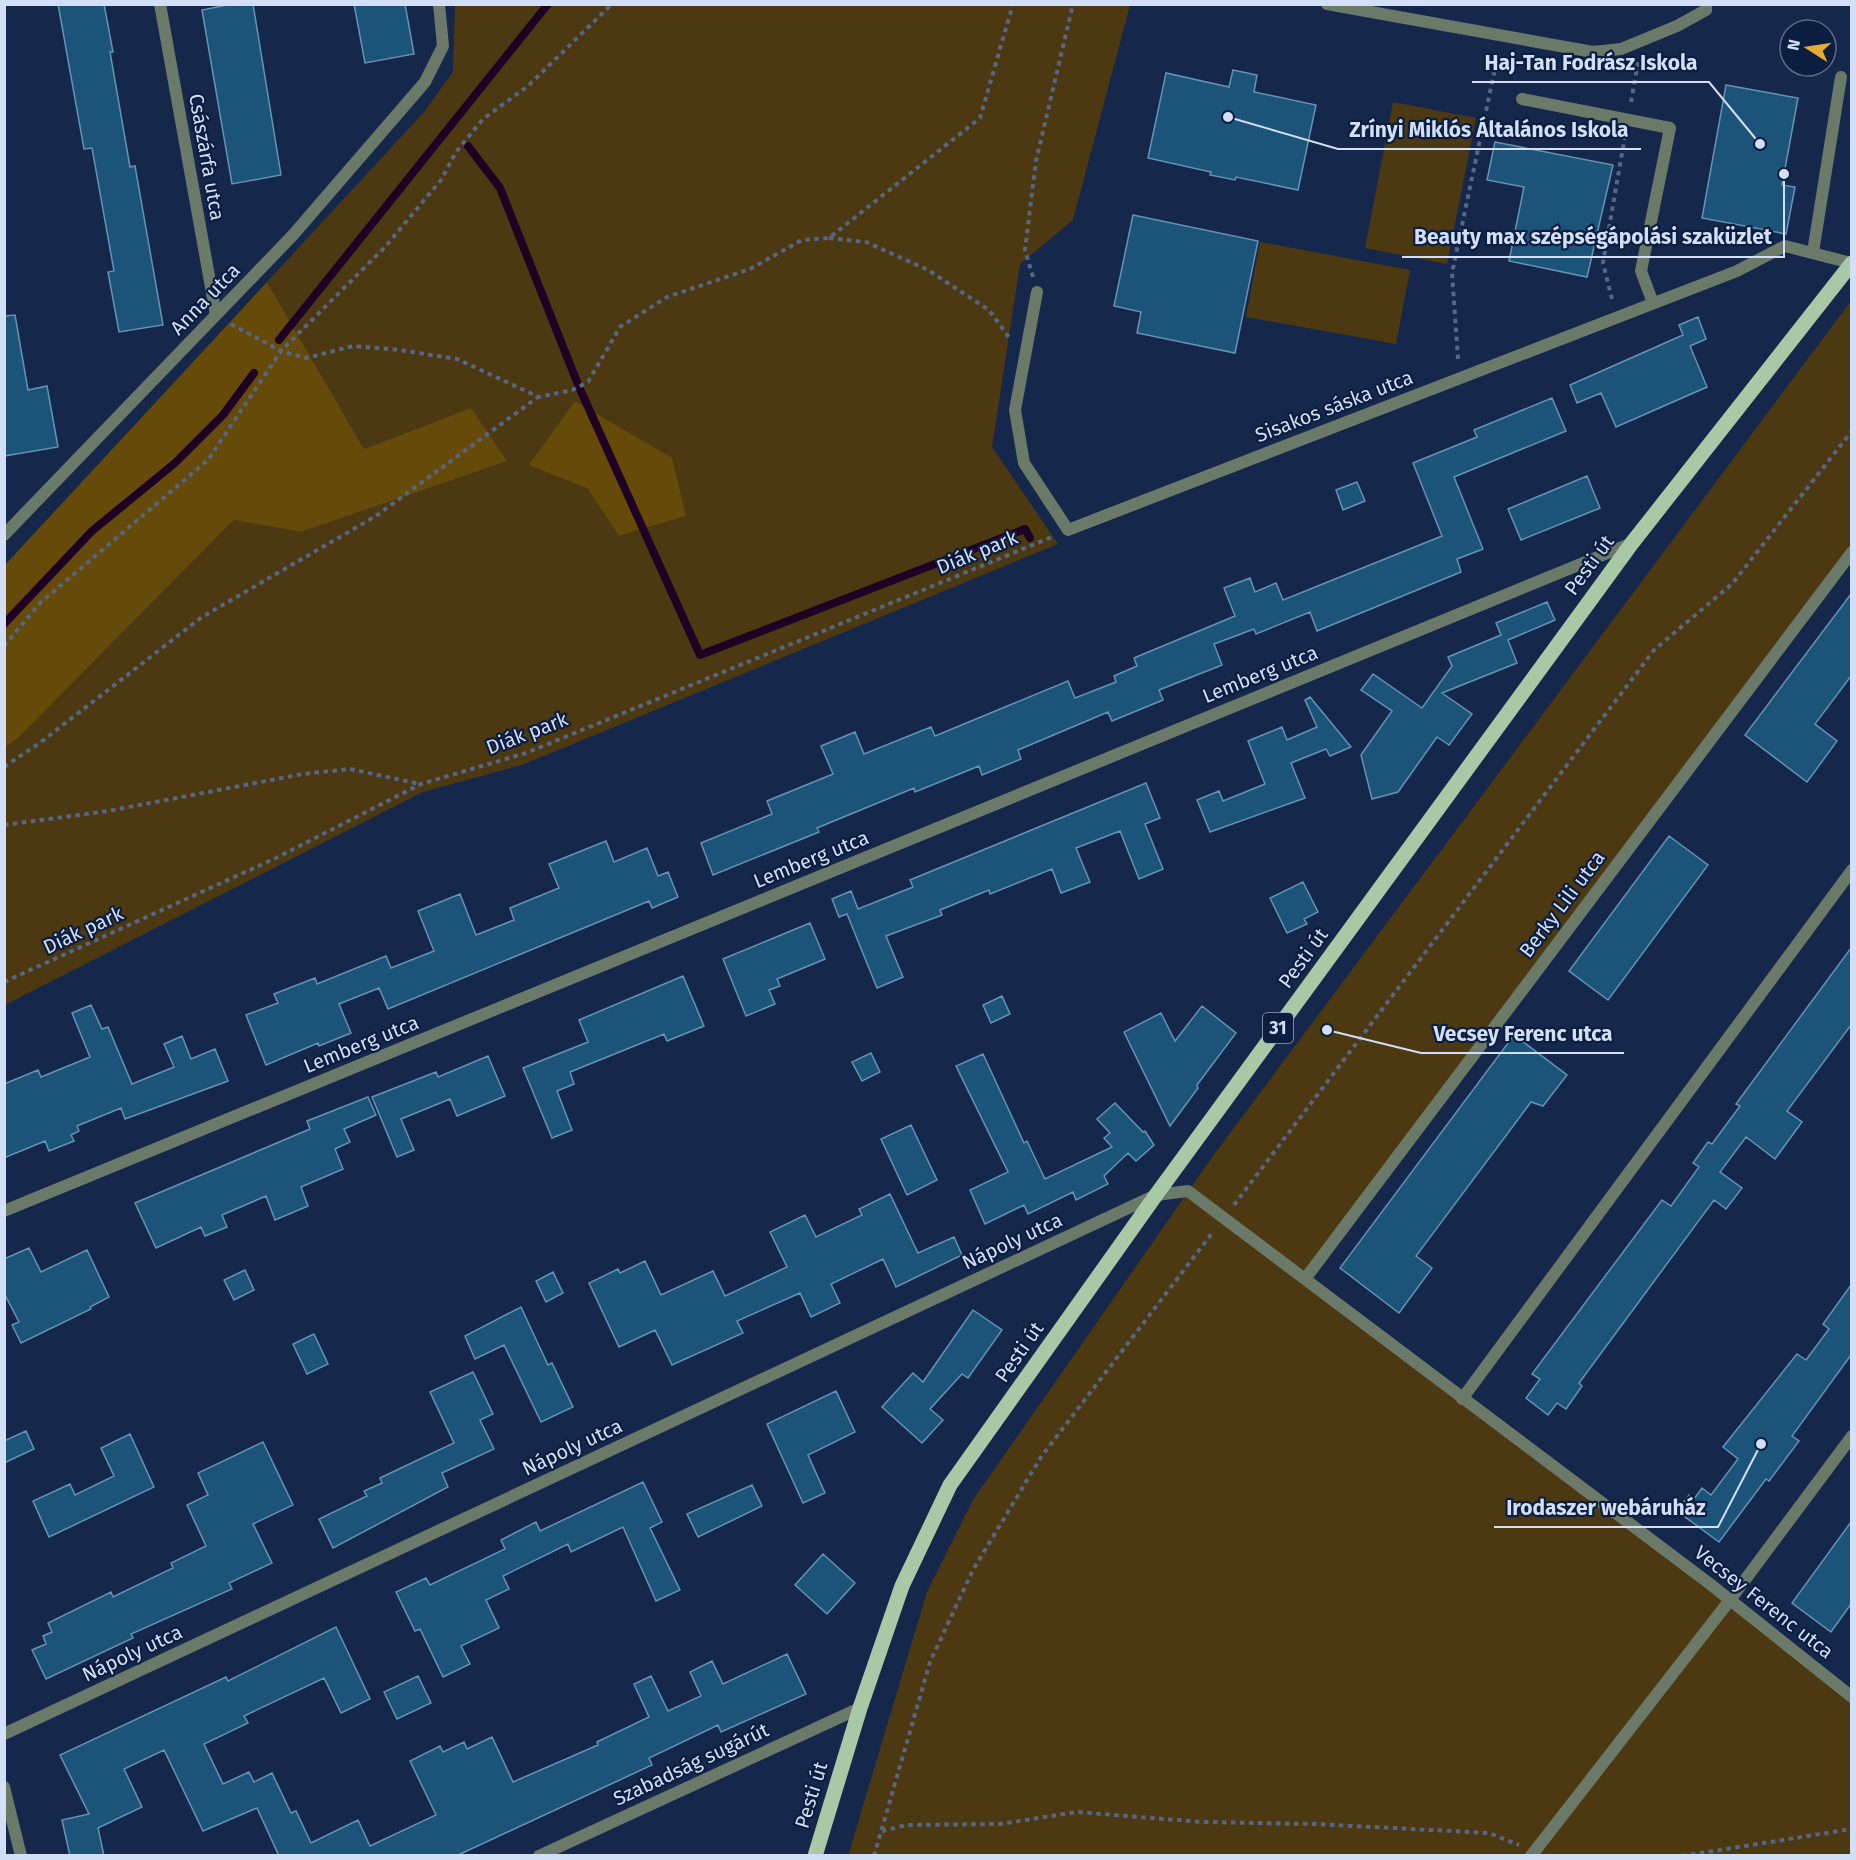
<svg xmlns="http://www.w3.org/2000/svg" width="1856" height="1860" font-family="'Fira Sans',sans-serif">
<style>
.green{fill:#4d3911;fill-rule:evenodd}
.forest{fill:#664a09}
.lines{fill:none;stroke-linecap:round;stroke-linejoin:round}
.stream{stroke:#1e0024;stroke-width:8}
.building{fill:#1c5479;stroke:#6692b4;stroke-width:1.5}
.path{stroke:#566786;stroke-width:4;stroke-dasharray:4.5 4.5;stroke-linecap:butt}
.service{stroke:#6a7968;stroke-width:12}
.minor{stroke:#6a7968;stroke-width:12}
.primary{stroke:#a9c9a6;stroke-width:15}
.labels{text-anchor:middle;stroke-width:4.5;stroke-linejoin:round;paint-order:stroke}
.shield{fill:#0c1e40;stroke:#97a5bf;stroke-width:1.5}
.shield-label{font-size:18px;font-weight:bold;fill:#d2dff6}
.street-label{font-size:20px;fill:#d2dff6;stroke:#0c1e40}
.leader{fill:none;stroke:#d2dff6;stroke-width:2}
.callout-dot{fill:#d2dff6;stroke:#0c1e40;stroke-width:2}
.callout-label{font-size:21px;text-anchor:middle;font-weight:bold;fill:#d2dff6;stroke:#0c1e40;stroke-width:4.5;stroke-linejoin:round;paint-order:stroke}
</style>
<rect width="100%" height="100%" fill="#15284b"/>
<!-- green -->
<path class="green" d="M 455,5 L 1130,5 L 1073,220 L 1020,264 L 992,447 L 1058,544 L 522,765 L 423,792 L 5,1005 L 5,747 L 17,739 L 234,520 L 301,532 L 506,461 L 471,408 L 364,449 L 267,282 L 424,112 L 453,72 ZM 587,488 L 686,516 L 619,536 Z
M 1393,102 L 1476,118 L 1447,264 L 1365,248 Z
M 1260,242 L 1410,270 L 1396,344 L 1246,317 Z
M 1851,301 L 1851,552 L 1305,1279 L 1851,1697 L 1851,1855 L 848,1856 L 927,1592 L 973,1500 L 1213,1156 Z"/>
<!-- forest -->
<path class="forest" d="M 267,282 L 364,449 L 471,408 L 507,461 L 301,532 L 234,520 L 17,739 L 5,747 L 5,565 Z
M 575,401 L 672,458 L 686,516 L 619,536 L 587,488 L 529,465 Z"/>
<g class="lines">
<!-- stream -->
<path class="stream" d="M 468,146 L 500,188 L 579,387 L 700,655 L 1025,529 L 1030,538
M 279,340 L 548,4
M 4,624 L 92,531 L 175,463 L 223,415 L 254,373"/>
</g>
<!-- building -->
<path class="building" d="M 58,4 L 104,4 L 113,52 L 110,52 L 130,167 L 135,166 L 163,325 L 119,332 L 108,272 L 114,271 L 92,148 L 84,149 Z
M 232,4 L 253,4 L 281,175 L 232,184 L 202,10 Z
M 354,4 L 405,4 L 414,54 L 365,63 Z
M 1233,70 L 1257,75 L 1254,92 L 1316,105 L 1298,190 L 1236,177 L 1235,180 L 1210,175 L 1211,172 L 1148,158 L 1166,73 L 1229,87 Z
M 1726,85 L 1798,98 L 1782,185 L 1795,187 L 1786,234 L 1702,218 Z
M 1495,142 L 1613,165 L 1587,277 L 1509,261 L 1524,187 L 1487,180 Z
M 1133,215 L 1258,241 L 1235,353 L 1137,333 L 1141,312 L 1114,306 Z
M 15,315 L 28,390 L 47,386 L 58,447 L 4,456 L 4,316 Z
M 1698,317 L 1706,339 L 1690,346 L 1707,387 L 1616,427 L 1601,393 L 1577,403 L 1570,385 L 1683,335 L 1679,325 Z
M 1552,398 L 1566,431 L 1454,477 L 1483,549 L 1457,559 L 1461,572 L 1317,631 L 1310,612 L 1256,634 L 1254,629 L 1214,644 L 1222,665 L 1159,690 L 1163,700 L 1112,721 L 1108,712 L 1018,750 L 1021,759 L 982,775 L 979,766 L 915,792 L 914,788 L 817,828 L 819,832 L 713,875 L 701,843 L 772,814 L 767,801 L 833,774 L 821,746 L 855,732 L 864,754 L 931,727 L 935,736 L 1068,681 L 1075,698 L 1116,682 L 1114,676 L 1137,666 L 1134,658 L 1235,616 L 1224,588 L 1250,578 L 1255,592 L 1276,583 L 1283,600 L 1442,536 L 1413,463 L 1477,437 L 1474,430 Z
M 1587,476 L 1600,508 L 1521,540 L 1508,509 Z
M 1357,482 L 1365,501 L 1343,510 L 1336,490 Z
M 1851,594 L 1851,676 L 1815,724 L 1837,741 L 1807,782 L 1745,735 Z
M 1547,602 L 1555,620 L 1508,640 L 1517,663 L 1442,693 L 1472,714 L 1449,745 L 1437,737 L 1398,792 L 1372,799 L 1361,755 L 1392,711 L 1361,690 L 1373,674 L 1422,708 L 1452,666 L 1448,657 L 1501,635 L 1496,623 Z
M 1310,697 L 1351,747 L 1330,756 L 1326,749 L 1291,763 L 1305,798 L 1210,832 L 1197,800 L 1219,791 L 1223,801 L 1265,784 L 1248,741 L 1282,727 L 1287,740 L 1317,727 L 1305,700 Z
M 1146,783 L 1160,818 L 1145,824 L 1163,869 L 1139,879 L 1120,831 L 1076,848 L 1090,882 L 1061,893 L 1052,869 L 990,894 L 989,890 L 940,910 L 942,915 L 886,936 L 903,977 L 877,988 L 847,914 L 839,917 L 832,899 L 851,891 L 858,909 L 913,887 L 910,880 Z
M 1669,836 L 1708,865 L 1608,1000 L 1569,971 Z
M 606,841 L 614,862 L 647,848 L 658,876 L 668,872 L 678,897 L 652,908 L 649,901 L 388,1009 L 379,988 L 339,1004 L 351,1033 L 319,1046 L 318,1043 L 266,1065 L 246,1015 L 278,1003 L 274,994 L 315,978 L 317,984 L 386,956 L 391,968 L 434,951 L 418,911 L 460,894 L 476,935 L 514,920 L 510,908 L 559,888 L 549,864 Z
M 1303,882 L 1318,912 L 1304,919 L 1307,924 L 1287,933 L 1270,898 Z
M 810,923 L 825,959 L 777,979 L 780,986 L 769,990 L 775,1004 L 746,1016 L 723,959 Z
M 1851,948 L 1851,1025 L 1787,1111 L 1802,1122 L 1775,1159 L 1746,1137 L 1720,1172 L 1742,1188 L 1726,1209 L 1714,1200 L 1579,1383 L 1582,1386 L 1566,1409 L 1557,1403 L 1548,1415 L 1526,1398 L 1540,1379 L 1532,1374 L 1662,1200 L 1671,1206 L 1699,1167 L 1693,1163 L 1708,1142 L 1712,1144 L 1740,1106 L 1736,1104 Z
M 683,976 L 704,1026 L 667,1041 L 664,1034 L 570,1072 L 574,1084 L 557,1091 L 572,1130 L 552,1138 L 523,1068 L 588,1042 L 579,1020 Z
M 1002,996 L 1010,1014 L 991,1023 L 983,1005 Z
M 91,1005 L 102,1029 L 108,1027 L 132,1084 L 174,1067 L 164,1044 L 182,1036 L 191,1059 L 215,1049 L 228,1081 L 125,1119 L 121,1108 L 77,1126 L 79,1131 L 71,1135 L 74,1141 L 49,1151 L 45,1141 L 4,1158 L 4,1084 L 38,1070 L 41,1077 L 90,1057 L 72,1013 Z
M 1202,1006 L 1236,1033 L 1197,1085 L 1198,1088 L 1170,1126 L 1124,1032 L 1161,1013 L 1175,1041 Z
M 1514,1035 L 1567,1075 L 1543,1106 L 1531,1102 L 1416,1256 L 1432,1268 L 1399,1313 L 1340,1268 Z
M 871,1053 L 880,1072 L 862,1081 L 852,1062 Z
M 983,1054 L 1024,1143 L 1027,1141 L 1045,1179 L 1112,1147 L 1104,1138 L 1110,1133 L 1097,1119 L 1115,1103 L 1143,1132 L 1145,1131 L 1154,1145 L 1136,1161 L 1128,1153 L 1104,1176 L 1108,1184 L 1076,1200 L 1073,1192 L 1028,1214 L 1024,1205 L 985,1224 L 970,1190 L 1008,1172 L 956,1066 Z
M 488,1056 L 505,1096 L 457,1116 L 450,1099 L 401,1119 L 414,1150 L 397,1157 L 372,1097 L 436,1072 L 438,1077 Z
M 368,1097 L 376,1115 L 344,1129 L 350,1142 L 335,1149 L 343,1169 L 301,1187 L 308,1206 L 275,1220 L 266,1196 L 222,1215 L 227,1227 L 205,1236 L 201,1227 L 156,1248 L 135,1203 L 310,1129 L 307,1121 Z
M 911,1125 L 937,1180 L 907,1195 L 881,1139 Z
M 890,1194 L 918,1253 L 954,1237 L 962,1255 L 896,1287 L 883,1259 L 831,1284 L 840,1303 L 811,1317 L 800,1293 L 737,1321 L 743,1333 L 672,1365 L 655,1330 L 619,1347 L 589,1283 L 618,1269 L 620,1273 L 645,1261 L 661,1295 L 713,1271 L 725,1296 L 787,1267 L 770,1232 L 805,1215 L 816,1237 L 862,1215 L 859,1209 Z
M 29,1248 L 41,1272 L 87,1250 L 109,1297 L 90,1307 L 91,1309 L 21,1343 L 12,1325 L 19,1322 L 4,1293 L 4,1259 Z
M 245,1270 L 254,1290 L 234,1300 L 224,1280 Z
M 553,1272 L 563,1293 L 546,1302 L 536,1281 Z
M 1851,1285 L 1851,1355 L 1792,1436 L 1799,1441 L 1769,1481 L 1766,1479 L 1719,1542 L 1677,1511 L 1689,1495 L 1694,1499 L 1702,1488 L 1711,1495 L 1738,1459 L 1723,1447 L 1797,1354 L 1806,1360 L 1829,1329 L 1823,1324 Z
M 521,1307 L 548,1365 L 552,1363 L 573,1407 L 541,1422 L 504,1345 L 475,1359 L 465,1336 Z
M 973,1310 L 1002,1330 L 968,1378 L 962,1374 L 930,1409 L 943,1420 L 922,1443 L 882,1407 L 913,1373 L 923,1382 Z
M 314,1334 L 328,1364 L 307,1374 L 293,1344 Z
M 473,1372 L 493,1414 L 480,1420 L 494,1449 L 442,1473 L 448,1487 L 333,1548 L 319,1519 L 367,1496 L 364,1491 L 382,1483 L 380,1478 L 454,1443 L 430,1392 Z
M 836,1391 L 855,1432 L 808,1455 L 825,1493 L 803,1503 L 767,1424 Z
M 26,1431 L 34,1449 L 4,1463 L 4,1441 Z
M 130,1434 L 154,1487 L 49,1537 L 33,1501 L 70,1484 L 75,1495 L 114,1476 L 101,1448 Z
M 263,1442 L 293,1505 L 253,1524 L 272,1563 L 229,1583 L 232,1589 L 131,1634 L 133,1638 L 46,1679 L 32,1650 L 46,1644 L 43,1636 L 52,1632 L 48,1623 L 111,1592 L 113,1597 L 173,1568 L 171,1563 L 206,1546 L 187,1505 L 208,1495 L 198,1473 Z
M 643,1482 L 662,1522 L 650,1528 L 680,1590 L 656,1601 L 623,1527 L 571,1552 L 568,1544 L 503,1576 L 509,1589 L 486,1600 L 499,1628 L 461,1646 L 470,1664 L 443,1677 L 420,1629 L 415,1631 L 396,1592 L 426,1578 L 430,1585 L 505,1549 L 501,1540 L 536,1522 L 540,1531 Z
M 752,1485 L 762,1506 L 698,1537 L 687,1514 Z
M 1851,1522 L 1851,1604 L 1831,1632 L 1792,1603 Z
M 823,1554 L 855,1583 L 827,1614 L 795,1585 Z
M 336,1627 L 370,1699 L 341,1713 L 324,1678 L 244,1716 L 248,1723 L 204,1744 L 223,1784 L 249,1772 L 254,1782 L 272,1773 L 291,1813 L 296,1811 L 311,1843 L 358,1820 L 370,1846 L 436,1815 L 410,1761 L 440,1746 L 443,1752 L 464,1742 L 467,1749 L 492,1737 L 513,1782 L 598,1745 L 597,1742 L 649,1717 L 634,1684 L 651,1676 L 668,1711 L 701,1696 L 690,1672 L 712,1661 L 723,1684 L 787,1654 L 806,1694 L 721,1732 L 718,1725 L 649,1758 L 652,1765 L 456,1856 L 279,1856 L 257,1808 L 203,1831 L 164,1750 L 124,1769 L 142,1807 L 98,1828 L 104,1856 L 70,1856 L 62,1820 L 89,1814 L 60,1755 L 226,1677 L 228,1681 Z
M 418,1676 L 431,1703 L 397,1719 L 384,1692 Z"/>
<g class="lines">
<!-- path -->
<path class="path" d="M 1631,102 L 1638,62
M 829,238 L 866,242 L 928,270 L 989,310 L 1010,339
M 1033,277 L 1025,250 L 1036,161 L 1073,4
M 1612,299 L 1603,263 L 1625,136
M 231,324 L 281,351 L 306,358 L 353,346 L 400,350 L 457,359 L 539,397 L 572,390 L 588,382 L 620,327 L 667,297 L 750,269 L 802,240 L 829,238 L 980,118 L 1013,4
M 1458,359 L 1452,273 L 1498,54
M 4,646 L 40,603 L 208,460 L 281,351 L 385,247 L 441,180 L 456,152 L 483,119 L 528,86 L 612,4
M 4,767 L 41,742 L 202,617 L 376,516 L 538,397
M 4,825 L 108,811 L 303,774 L 350,769 L 420,784
M 4,982 L 276,858 L 421,784 L 526,753 L 1052,537
M 1234,1205 L 1654,650 L 1732,584 L 1852,431
M 882,1831 L 907,1825 L 1000,1824 L 1077,1812 L 1202,1822 L 1315,1824 L 1489,1833 L 1519,1845
M 874,1856 L 930,1662 L 973,1570 L 1041,1457 L 1213,1232
M 1682,1856 L 1852,1829"/>
<!-- service -->
<path class="service" d="M 1327,4 L 1593,52 L 1621,49 L 1677,26 L 1706,10 L 1706,4
M 1522,99 L 1670,128 L 1641,271 L 1653,303
M 1813,252 L 1841,77
M 1531,1856 L 1730,1600"/>
<!-- minor -->
<path class="minor" d="M 160,4 L 216,315
M 1037,292 L 1015,410 L 1024,463 L 1068,530 L 1737,271 L 1785,246 L 1851,263
M 4,535 L 293,235 L 425,82 L 443,46 L 439,4
M 4,1211 L 1632,543
M 1305,1279 L 1852,552
M 1462,1399 L 1852,870
M 1730,1600 L 1852,1436
M 4,1734 L 1156,1195 L 1188,1191 L 1710,1584 L 1852,1697
M 4,1787 L 21,1856
M 539,1856 L 860,1708"/>
<!-- primary -->
<path class="primary" d="M 815,1856 L 860,1708 L 902,1586 L 950,1485 L 1156,1195 L 1632,543 L 1852,263"/>
</g>
<g class="labels">
<!-- shield labels -->
<rect class="shield" x="1263" y="1013" width="30" height="30" rx="4.5"/>
<g class="shield-label">
<text x="1278" y="1034">31</text>
</g>
<!-- street labels -->
<g class="street-label">
<text transform="translate(207 157) rotate(80)" y="7">Császárfa utca</text>
<text transform="translate(205 299) rotate(-46)" y="7">Anna utca</text>
<text transform="translate(1334 406) rotate(-21)" y="7">Sisakos sáska utca</text>
<text transform="translate(977 552) rotate(-22)" y="7">Diák park</text>
<text transform="translate(1589 565) rotate(-54)" y="7">Pesti út</text>
<text transform="translate(1260 674) rotate(-22)" y="7">Lemberg utca</text>
<text transform="translate(527 733) rotate(-21)" y="7">Diák park</text>
<text transform="translate(811 859) rotate(-22)" y="7">Lemberg utca</text>
<text transform="translate(1562 904) rotate(-53)" y="7">Berky Lili utca</text>
<text transform="translate(83 930) rotate(-25)" y="7">Diák park</text>
<text transform="translate(1303 958) rotate(-54)" y="7">Pesti út</text>
<text transform="translate(361 1044) rotate(-22)" y="7">Lemberg utca</text>
<text transform="translate(1012 1241) rotate(-25)" y="7">Nápoly utca</text>
<text transform="translate(1019 1352) rotate(-55)" y="7">Pesti út</text>
<text transform="translate(572 1447) rotate(-25)" y="7">Nápoly utca</text>
<text transform="translate(1764 1602) rotate(38)" y="7">Vecsey Ferenc utca</text>
<text transform="translate(132 1653) rotate(-25)" y="7">Nápoly utca</text>
<text transform="translate(691 1764) rotate(-25)" y="7">Szabadság sugárút</text>
<text transform="translate(811 1795) rotate(-73)" y="7">Pesti út</text>
</g>
</g>
<!-- callouts -->
<path class="leader" d="M1760 144L1709 82H1472M1228 117L1338 149H1641M1784 174L1784 257H1402M1327 1030L1421 1053H1624M1761 1444L1718 1527H1494"/>
<g class="callout-dot">
<circle cx="1760" cy="144" r="6"/>
<circle cx="1228" cy="117" r="6"/>
<circle cx="1784" cy="174" r="6"/>
<circle cx="1327" cy="1030" r="6"/>
<circle cx="1761" cy="1444" r="6"/>
</g>
<g class="callout-label">
<text x="1591" y="70">Haj-Tan Fodrász Iskola</text>
<text x="1489" y="137">Zrínyi Miklós Általános Iskola</text>
<text x="1593" y="244">Beauty max szépségápolási szaküzlet</text>
<text x="1523" y="1041">Vecsey Ferenc utca</text>
<text x="1606" y="1515">Irodaszer webáruház</text>
</g>
<!-- border -->
<rect width="1856" height="1860" fill="none" stroke="#d2dff6" stroke-width="12"/>
<!-- north arrow -->
<g transform="translate(1808 48) rotate(282)"><circle r="28" fill="#0c1e40" stroke="#5b6b89" stroke-width="1.5"/>
<path d="M0-4.5L10 22L0 15L-10 22Z" fill="#e5ad35"/>
<text y="-9" font-size="16" font-weight="bold" text-anchor="middle" fill="#d2dff6">N</text>
</g>
</svg>
